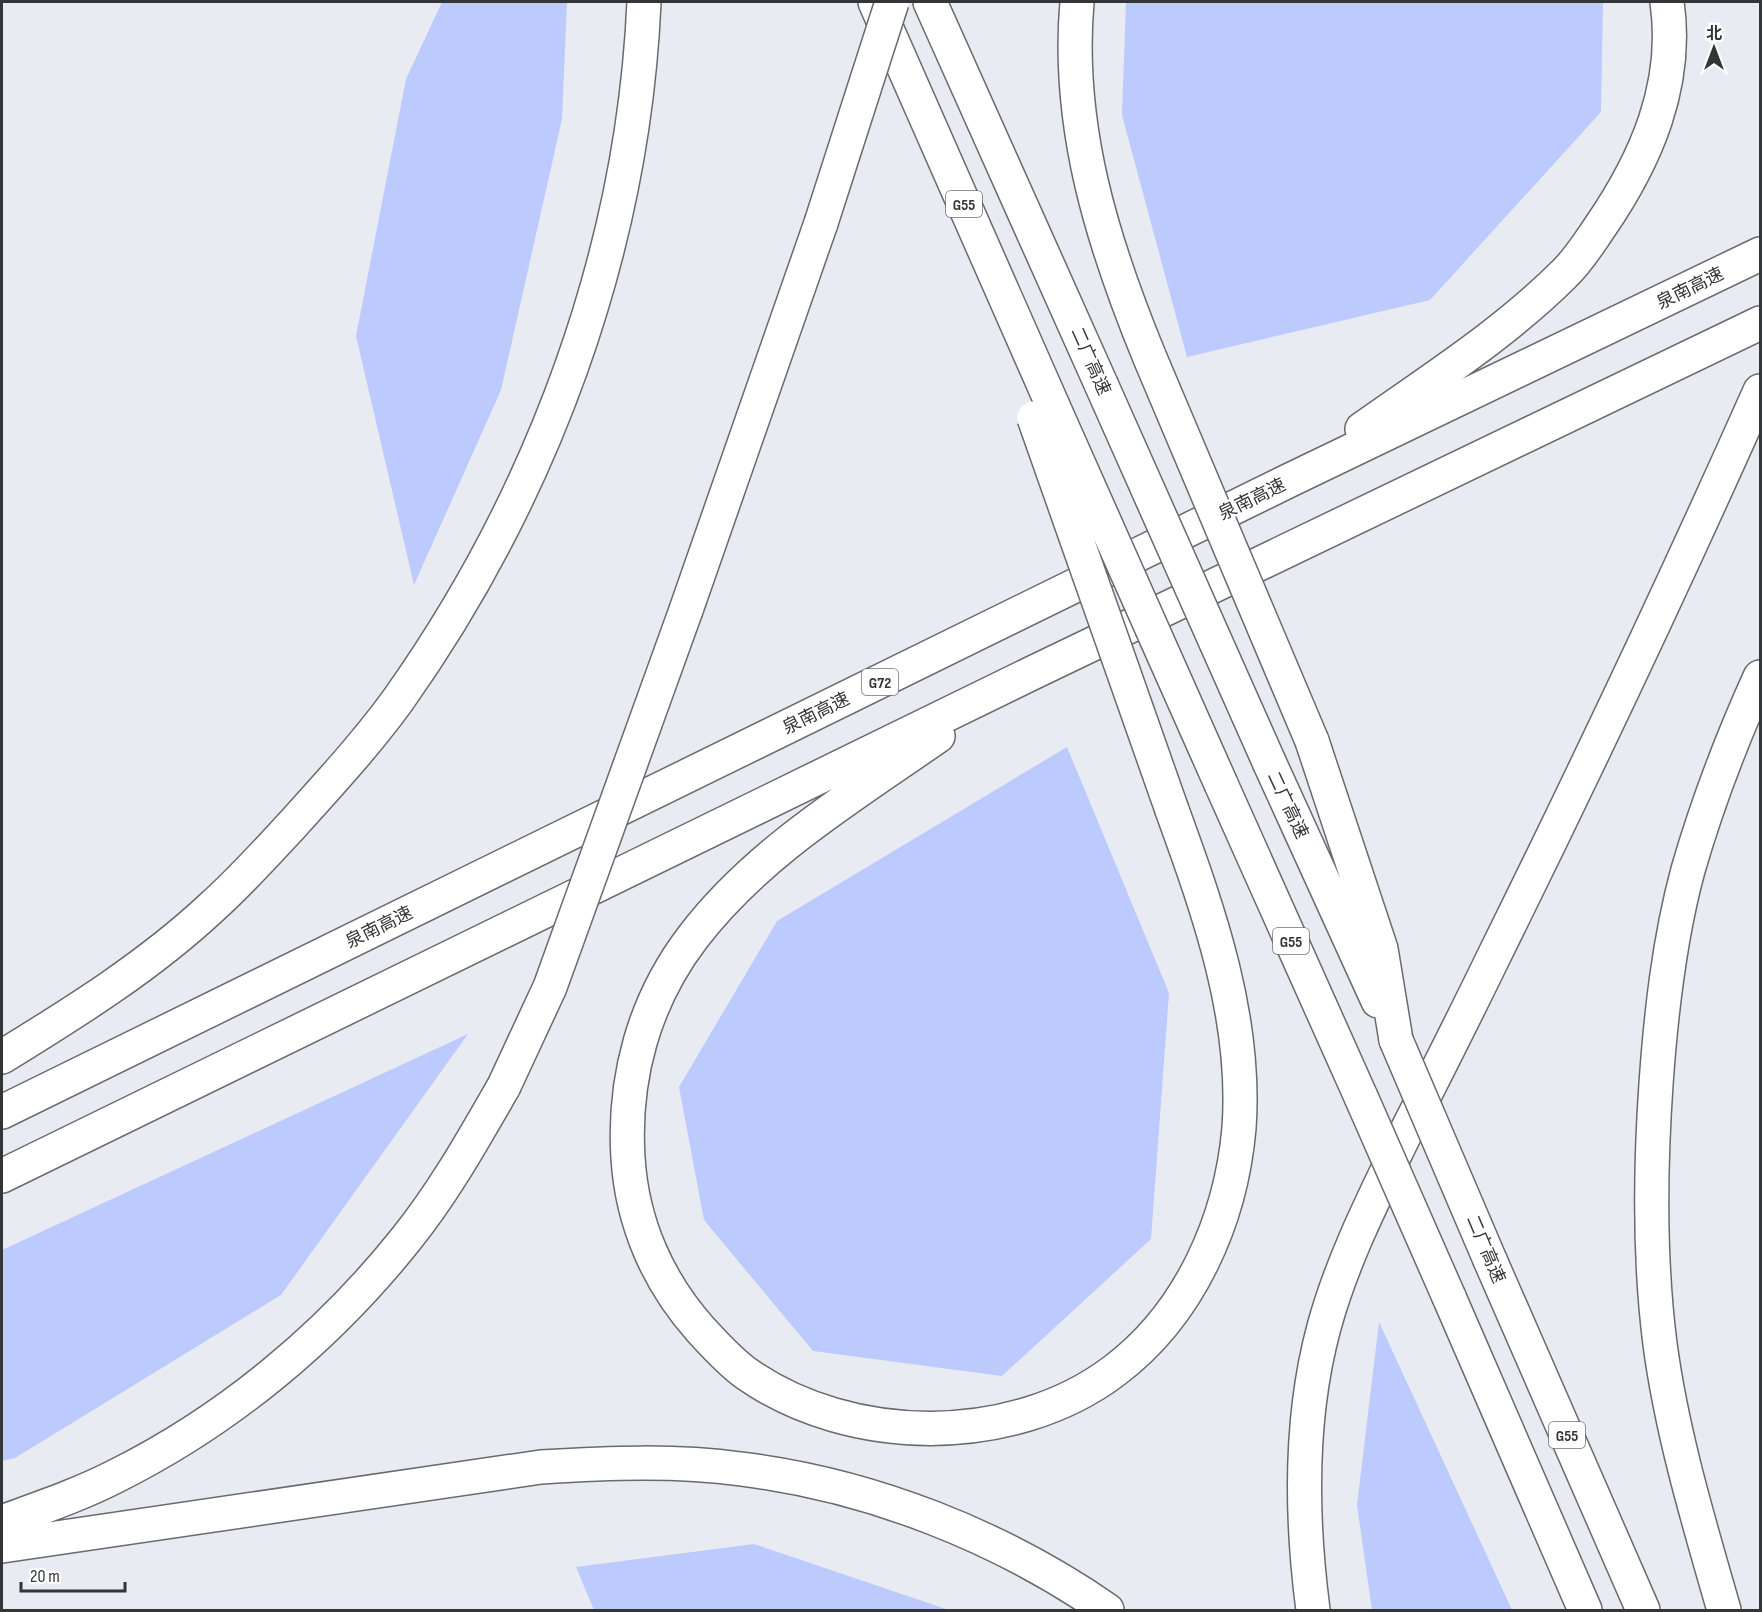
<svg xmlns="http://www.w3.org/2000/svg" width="1762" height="1612" font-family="'Sofia Sans Condensed','Noto Sans SC',sans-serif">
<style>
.green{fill:#bccafd}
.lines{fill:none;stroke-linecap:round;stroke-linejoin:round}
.highway-casing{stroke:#686a70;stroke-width:36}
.highway{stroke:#fff;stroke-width:33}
.highway-bridge-casing{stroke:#686a70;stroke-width:36;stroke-linecap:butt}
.highway-bridge{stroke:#fff;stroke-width:33}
.labels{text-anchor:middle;stroke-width:5;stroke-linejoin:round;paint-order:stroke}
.shield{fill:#fff;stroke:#717273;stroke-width:1.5}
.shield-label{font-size:16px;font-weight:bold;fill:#343537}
.street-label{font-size:18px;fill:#343537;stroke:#fff}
</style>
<rect width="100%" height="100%" fill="#e9ebf2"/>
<!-- green -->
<path class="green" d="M 442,2 L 567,2 L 562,119 L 501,390 L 414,585 L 356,336 L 406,79 Z
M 1126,2 L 1603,2 L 1601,112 L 1430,300 L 1187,357 L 1122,115 Z
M 1067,747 L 1169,993 L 1151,1239 L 1002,1376 L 813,1351 L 704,1220 L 679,1087 L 777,921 Z
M 468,1034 L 281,1295 L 15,1458 L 2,1461 L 2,1250 Z
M 1379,1322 L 1512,1610 L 1372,1610 L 1357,1505 Z
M 754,1544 L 949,1610 L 594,1610 L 576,1567 Z"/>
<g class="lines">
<!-- highway casing -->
<g class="highway-casing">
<path id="highway" d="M 875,2 L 1053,406
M 930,2 L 1101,384
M 1077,2 C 1066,127 1103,244 1150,358
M 1362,429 C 1431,380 1504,334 1564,274 C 1578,261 1589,243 1600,227 C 1646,160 1679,85 1667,2
M 686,610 L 821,223
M 938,736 C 852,796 757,853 693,937 C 644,1001 623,1078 628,1158 C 632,1223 658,1282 701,1330 C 715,1345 730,1362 747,1374 C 850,1446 1012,1448 1114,1371 C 1190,1314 1231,1220 1239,1128 C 1247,1018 1209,912 1172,810
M 1312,741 L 1381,949 L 1396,1040
M 1270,764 L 1378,1001
M 1221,784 L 1361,1097
M 2,1057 C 75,1012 149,966 212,907 C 241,881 267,852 293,824 C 329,784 366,744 398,700 C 542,497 633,252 644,2
M 2,1112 L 1288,481 L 1760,254
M 2,1176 L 1026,676 L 1760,323
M 1490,1260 L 1643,1610
M 1449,1297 L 1585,1610
M 2,1522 C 40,1508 79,1495 116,1476 C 228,1420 328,1337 406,1239 C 444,1192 474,1138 504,1086
M 2,1546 L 541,1467 C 607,1463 675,1460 741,1469 C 871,1485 1000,1536 1107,1610
M 1313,1610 C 1301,1518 1299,1419 1324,1327 C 1342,1261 1373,1200 1403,1138 C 1433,1079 1463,1020 1492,960 C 1585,772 1675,582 1760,391
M 1724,1610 C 1699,1523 1672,1434 1660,1344 C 1649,1258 1650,1171 1656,1084 C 1661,1013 1669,940 1688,870 C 1707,804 1732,739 1760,677"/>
</g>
<!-- highway -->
<use href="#highway" class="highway"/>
<!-- highway-bridge casing -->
<g class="highway-bridge-casing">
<path id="highway-bridge" d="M 821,223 L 892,2
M 1150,358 L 1312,741
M 1101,384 L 1270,764
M 1053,406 L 1221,784
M 1034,418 L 1172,810
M 1396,1040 L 1490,1260
M 504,1086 L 550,987 L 686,610
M 1361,1097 L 1449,1297"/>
</g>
<!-- highway-bridge -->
<use href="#highway-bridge" class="highway-bridge"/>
</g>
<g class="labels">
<!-- shield labels -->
<g class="shield">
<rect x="946" y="191" width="36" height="26" rx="4.5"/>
<rect x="862" y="669" width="36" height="26" rx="4.5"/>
<rect x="1273" y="928" width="36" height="26" rx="4.5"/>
<rect x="1549" y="1422" width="36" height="26" rx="4.5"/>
</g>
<g class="shield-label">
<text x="964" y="210">G55</text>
<text x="880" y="688">G72</text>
<text x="1291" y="947">G55</text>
<text x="1567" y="1441">G55</text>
</g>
<!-- street labels -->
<g class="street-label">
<text transform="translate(1690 288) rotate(-26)" y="6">泉南高速</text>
<text transform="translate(1091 361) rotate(66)" y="6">二广高速</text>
<text transform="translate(1252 499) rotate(-26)" y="6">泉南高速</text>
<text transform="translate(816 713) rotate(-26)" y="6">泉南高速</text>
<text transform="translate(1288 805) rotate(65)" y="6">二广高速</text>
<text transform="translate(379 927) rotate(-26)" y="6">泉南高速</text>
<text transform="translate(1486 1249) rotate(67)" y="6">二广高速</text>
</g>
</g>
<!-- border -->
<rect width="1762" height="1612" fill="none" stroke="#343537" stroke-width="6"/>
<!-- north arrow -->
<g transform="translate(1714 48)" stroke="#ffffff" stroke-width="4.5" paint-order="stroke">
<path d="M0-4.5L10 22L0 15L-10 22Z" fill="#343537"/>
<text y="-9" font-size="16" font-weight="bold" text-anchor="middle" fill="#343537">北</text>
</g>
<!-- scale -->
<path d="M21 1582v9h104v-9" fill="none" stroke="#343537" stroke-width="3"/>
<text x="30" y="1582" font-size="18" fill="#343537" stroke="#ffffff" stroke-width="4.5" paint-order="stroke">20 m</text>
</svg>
